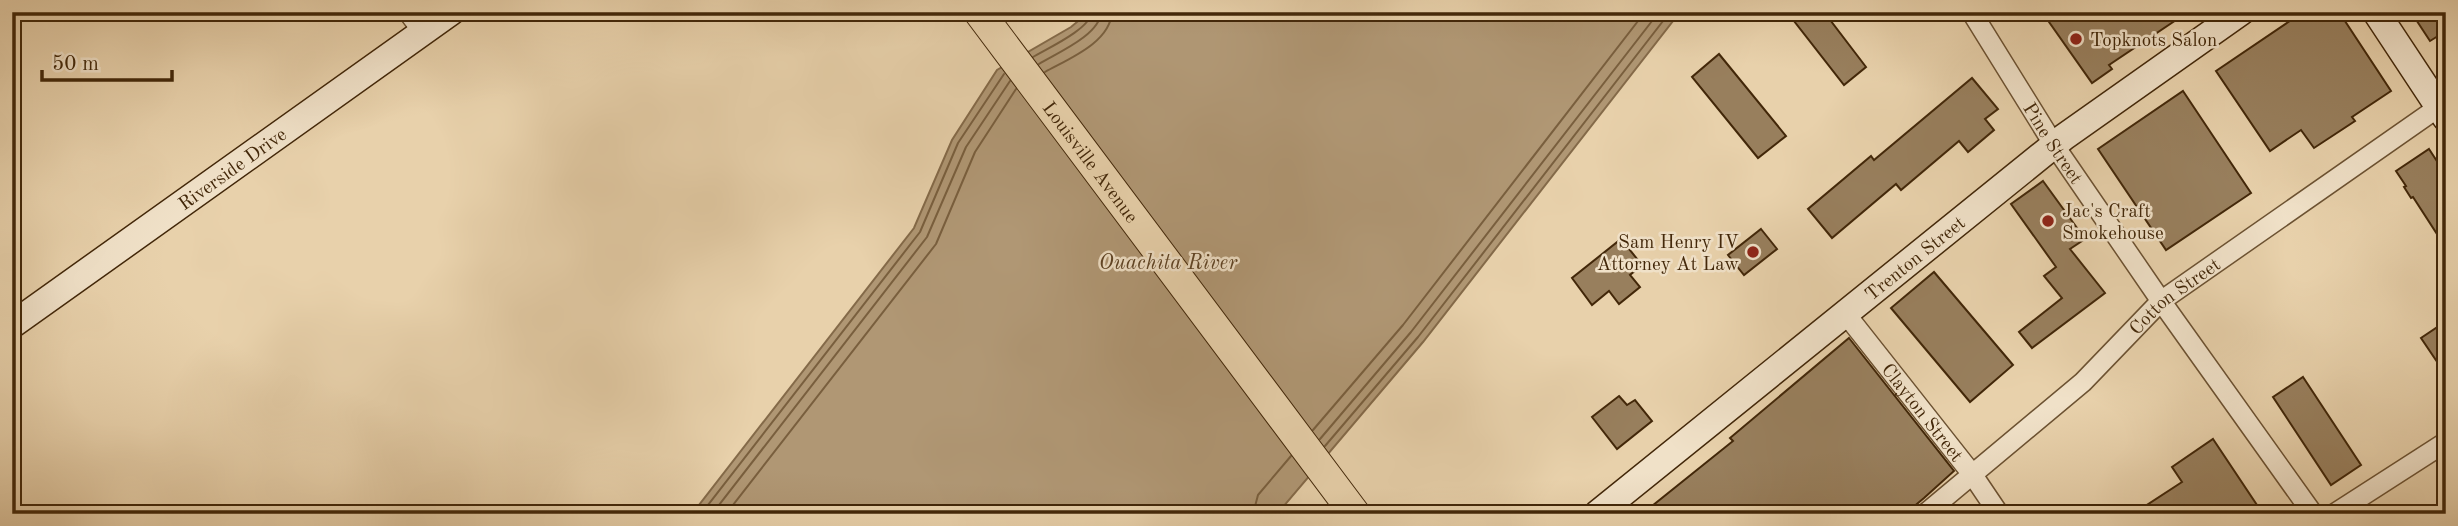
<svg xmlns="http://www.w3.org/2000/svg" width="2458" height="526" font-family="'Old Standard TT',serif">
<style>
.water{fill:#b09774;stroke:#846a49;stroke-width:2}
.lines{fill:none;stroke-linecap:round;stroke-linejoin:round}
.shore{stroke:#795f3e;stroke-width:2}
.building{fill:#987f5d;stroke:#422709;stroke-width:2}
.street-casing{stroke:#6c5232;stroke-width:22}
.secondary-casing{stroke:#422709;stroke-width:29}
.primary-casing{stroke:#422709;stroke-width:32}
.street{stroke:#f0e1c8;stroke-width:19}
.secondary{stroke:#f0e1c8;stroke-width:26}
.primary{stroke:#e8d1ab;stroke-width:30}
.poi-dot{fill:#8f2418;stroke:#f0e1c8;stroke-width:2.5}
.labels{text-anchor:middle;stroke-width:5;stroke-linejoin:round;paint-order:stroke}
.poi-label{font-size:19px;fill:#422709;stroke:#f0e1c8;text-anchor:start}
.street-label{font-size:19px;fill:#422709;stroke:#f0e1c8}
.water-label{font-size:21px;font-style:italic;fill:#5e4324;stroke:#f0e1c8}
</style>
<rect width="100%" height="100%" fill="#e8d1ab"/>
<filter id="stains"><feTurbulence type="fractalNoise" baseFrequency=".00286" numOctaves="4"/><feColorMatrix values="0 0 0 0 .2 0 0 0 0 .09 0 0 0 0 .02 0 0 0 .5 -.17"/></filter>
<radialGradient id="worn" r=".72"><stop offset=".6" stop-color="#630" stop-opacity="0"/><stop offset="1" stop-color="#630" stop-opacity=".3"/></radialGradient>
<!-- water -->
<path class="water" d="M 1089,12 L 1680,12 L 1423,342 L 1277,514 L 692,514 L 914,228 L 952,140 L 997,70 L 1071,27 Z"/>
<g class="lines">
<!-- shore -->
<path class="shore" d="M 1033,57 C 1048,48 1090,29 1092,12
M 1039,64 C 1057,53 1100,35 1101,12
M 1045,72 C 1068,59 1110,43 1112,12
M 1313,430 L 1403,325 L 1645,12
M 1320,439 L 1411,332 L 1659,12
M 1325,446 L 1418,337 L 1670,12
M 701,514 L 920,232 L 958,143 L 1004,74
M 712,514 L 927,237 L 966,147 L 1010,81
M 726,514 L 936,244 L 975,152 L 1016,89
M 1253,514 L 1258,495 L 1291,456"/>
</g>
<!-- building -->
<path class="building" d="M 1787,12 L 1824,12 L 1866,67 L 1844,85 Z
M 2042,12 L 2188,12 L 2109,65 L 2112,69 L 2092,83 Z
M 2303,12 L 2339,12 L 2391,91 L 2352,117 L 2355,121 L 2314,148 L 2301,130 L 2270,151 L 2216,71 Z
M 2411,12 L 2446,12 L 2446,31 L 2430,41 Z
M 1719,54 L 1786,136 L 1758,158 L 1692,77 Z
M 1972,78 L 1998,109 L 1985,119 L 1994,130 L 1968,152 L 1959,141 L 1901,190 L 1896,184 L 1832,238 L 1808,209 L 1871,156 L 1874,160 Z
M 2183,91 L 2251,193 L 2166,250 L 2098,149 Z
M 2429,149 L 2446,175 L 2446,228 L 2437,234 L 2413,197 L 2411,198 L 2404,187 L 2406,186 L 2396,171 Z
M 2043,181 L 2085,239 L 2070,249 L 2105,293 L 2032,348 L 2019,332 L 2062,298 L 2044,276 L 2056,267 L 2011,204 Z
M 1761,229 L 1777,249 L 1744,275 L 1728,255 Z
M 1621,239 L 1642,265 L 1630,275 L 1640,287 L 1619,304 L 1609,291 L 1592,305 L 1572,278 Z
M 1934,272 L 2013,365 L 1970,402 L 1891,308 Z
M 2439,326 L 2446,337 L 2446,375 L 2421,338 Z
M 1849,338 L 1954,471 L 1924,498 L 1905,514 L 1642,514 L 1733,441 L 1730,438 Z
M 2303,377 L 2361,465 L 2331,485 L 2273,397 Z
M 1619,396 L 1627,405 L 1635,400 L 1652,421 L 1617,449 L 1592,417 Z
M 2213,439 L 2263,514 L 2133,514 L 2182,482 L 2172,467 Z"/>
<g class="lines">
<!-- street casing -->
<g class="street-casing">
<g id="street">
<path d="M 408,12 L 423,32"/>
<path id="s1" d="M 1979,12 L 1974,16 L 2054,145 L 2161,301 L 2313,514"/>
<path id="s2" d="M 1845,313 L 1972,474 L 1999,514"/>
<path id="s3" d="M 1925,514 L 2083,382 L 2161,301 L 2446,102"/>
<path d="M 2334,514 L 2446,442"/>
</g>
</g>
<!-- secondary casing -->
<g class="secondary-casing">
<g id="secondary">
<path d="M 2376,12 L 2446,118"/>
<path id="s4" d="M 12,325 L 451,12"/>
<path id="s5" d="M 1597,514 L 2064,137 L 2241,12"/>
</g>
</g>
<!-- primary casing -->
<g class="primary-casing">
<g id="primary">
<path id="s6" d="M 979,12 L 1355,514"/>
</g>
</g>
<!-- street -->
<use href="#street" class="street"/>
<!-- secondary -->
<use href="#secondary" class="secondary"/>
<!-- primary -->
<use href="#primary" class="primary"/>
</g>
<!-- markers -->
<g class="poi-dot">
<circle cx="2076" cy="39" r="7"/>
<circle cx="2048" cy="221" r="7"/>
<circle cx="1753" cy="252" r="7"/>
</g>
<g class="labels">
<!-- poi labels -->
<g class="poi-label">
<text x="2090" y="46">Topknots Salon</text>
<text x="2062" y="217">Jac's Craft<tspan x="2062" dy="22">Smokehouse</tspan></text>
<text x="1739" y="248" text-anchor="end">Sam Henry IV<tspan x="1739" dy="22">Attorney At Law</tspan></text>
</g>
<!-- street labels -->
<g class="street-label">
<text dy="7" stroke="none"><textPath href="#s1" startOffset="156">Pine Street</textPath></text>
<text dy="7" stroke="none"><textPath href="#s6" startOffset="187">Louisville Avenue</textPath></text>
<text dy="7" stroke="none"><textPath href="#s4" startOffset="270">Riverside Drive</textPath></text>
<text dy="7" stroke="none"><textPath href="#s5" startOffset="408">Trenton Street</textPath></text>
<text dy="7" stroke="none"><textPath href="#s3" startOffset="332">Cotton Street</textPath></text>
<text dy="7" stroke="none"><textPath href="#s2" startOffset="126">Clayton Street</textPath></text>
</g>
<!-- water labels -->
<g class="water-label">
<text x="1168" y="269">Ouachita River</text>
</g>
</g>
<!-- margin -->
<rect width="2458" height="526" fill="none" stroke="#e8d1ab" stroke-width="42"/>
<rect x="14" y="14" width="2430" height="498" fill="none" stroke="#422709" stroke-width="3.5"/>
<rect x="21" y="21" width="2416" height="484" fill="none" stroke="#422709" stroke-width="2"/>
<!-- scale -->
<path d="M42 70v10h130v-10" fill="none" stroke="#422709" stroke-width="3.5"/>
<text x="52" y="70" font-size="21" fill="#422709" stroke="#f0e1c8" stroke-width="5" paint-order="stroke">50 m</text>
<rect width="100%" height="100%" filter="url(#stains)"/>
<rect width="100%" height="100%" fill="url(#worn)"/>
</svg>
